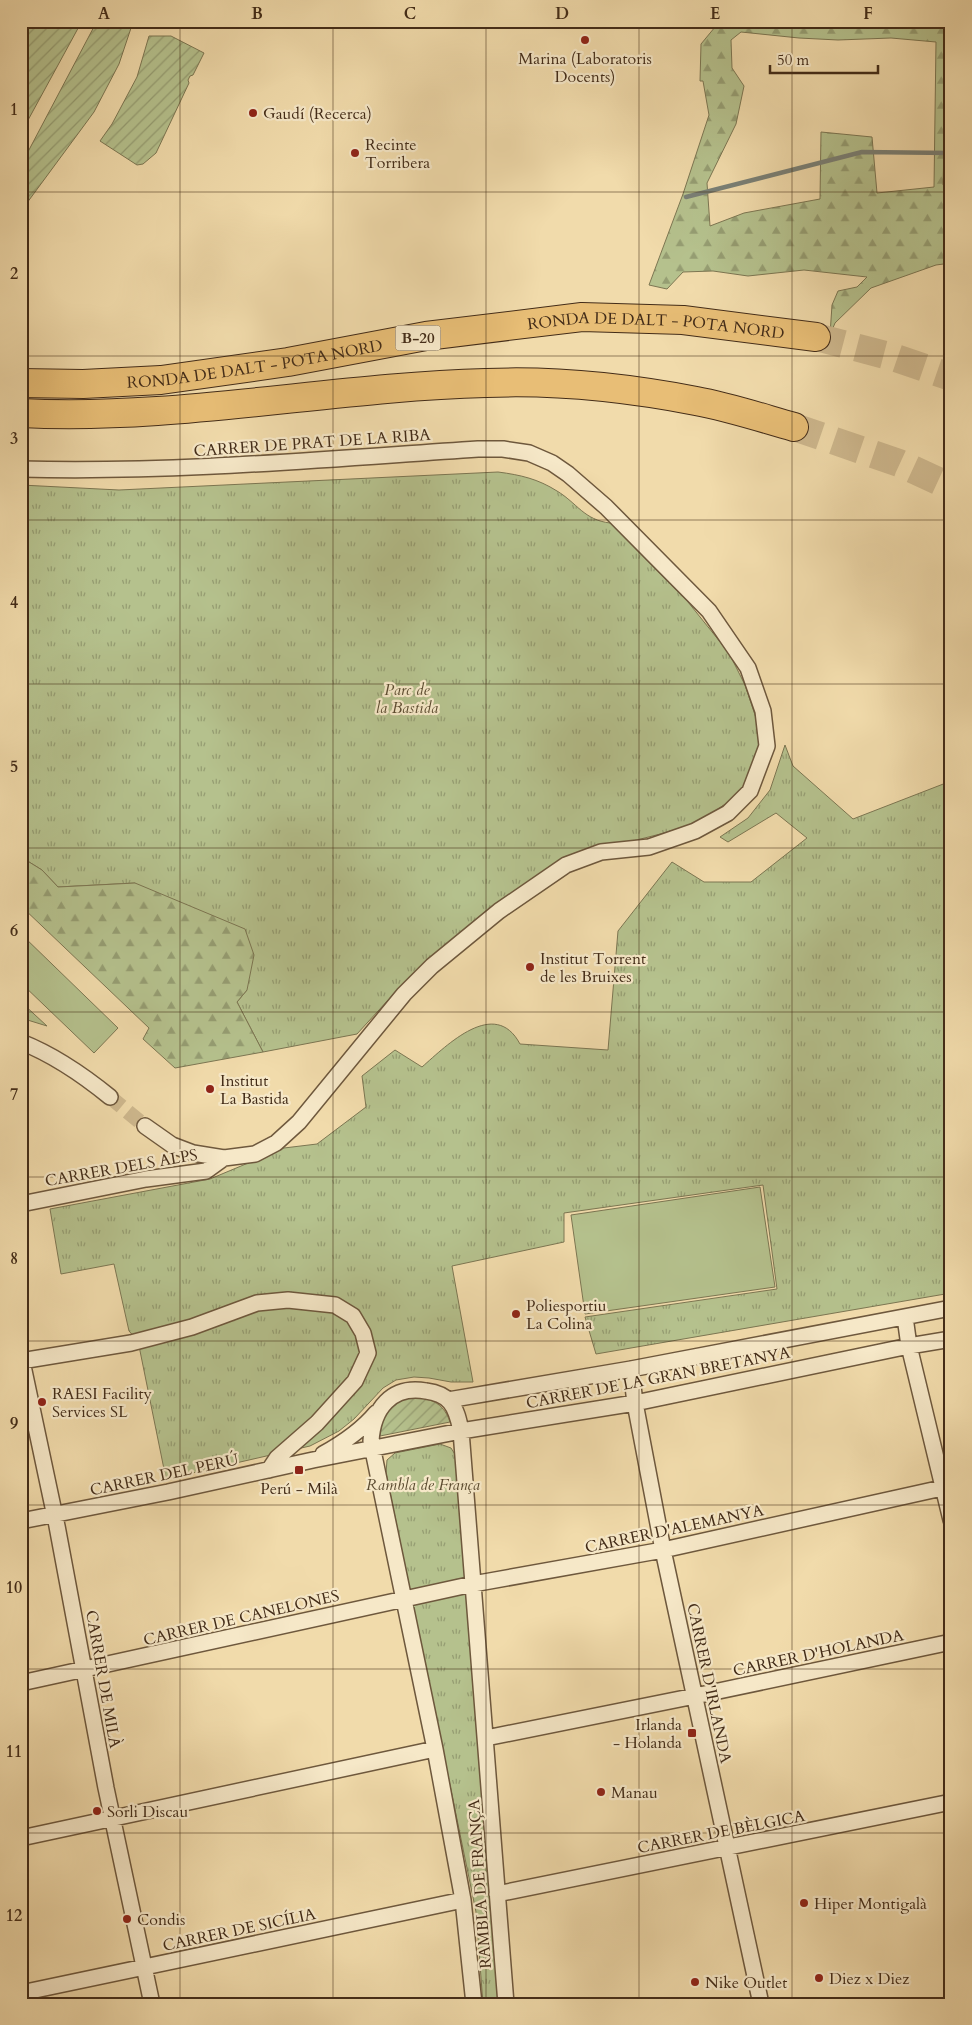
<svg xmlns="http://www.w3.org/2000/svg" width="972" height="2025" font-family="Cardo,serif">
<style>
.grass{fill:url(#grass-tufts);stroke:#7c7652}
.forest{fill:url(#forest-firs);stroke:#7c7652;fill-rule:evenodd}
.garden{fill:url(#garden-furrows);stroke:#7c7652}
.pitch{fill:#b5c18d;stroke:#7c7652}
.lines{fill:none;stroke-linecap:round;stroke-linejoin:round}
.stream{stroke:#7a8076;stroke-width:4.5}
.minor-tunnel{stroke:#ceb88e;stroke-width:15;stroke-dasharray:15 8;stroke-linecap:butt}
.motorway-tunnel{stroke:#ceb88e;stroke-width:28;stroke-dasharray:28 14;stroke-linecap:butt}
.minor-casing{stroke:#6e583d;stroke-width:18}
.motorway-casing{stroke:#432c18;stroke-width:30}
.minor{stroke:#f6e8c8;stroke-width:15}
.motorway{stroke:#e8be76;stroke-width:28}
.grid{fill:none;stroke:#432c18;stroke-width:1;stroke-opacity:0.55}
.poi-dot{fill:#8f2418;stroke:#f6e8c8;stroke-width:2}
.labels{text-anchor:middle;stroke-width:4.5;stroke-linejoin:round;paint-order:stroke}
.shield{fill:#f6e8c8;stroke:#79644d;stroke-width:1}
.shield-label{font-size:15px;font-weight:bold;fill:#432c18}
.poi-label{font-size:16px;fill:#432c18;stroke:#f6e8c8;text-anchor:start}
.street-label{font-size:16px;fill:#432c18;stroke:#f6e8c8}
.park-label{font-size:16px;font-style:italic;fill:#5a4a2f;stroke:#f6e8c8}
.neatline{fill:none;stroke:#432c18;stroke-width:2}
.grid-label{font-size:16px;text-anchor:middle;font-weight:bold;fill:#432c18}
</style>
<defs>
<pattern id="grass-tufts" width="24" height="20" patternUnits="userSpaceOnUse" patternTransform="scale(1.25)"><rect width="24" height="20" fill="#b5c18d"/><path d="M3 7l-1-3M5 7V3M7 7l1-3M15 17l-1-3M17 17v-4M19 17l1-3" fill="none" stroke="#959d72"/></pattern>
<pattern id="forest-firs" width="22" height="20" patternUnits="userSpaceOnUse" patternTransform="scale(1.25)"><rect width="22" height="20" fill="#b5c18d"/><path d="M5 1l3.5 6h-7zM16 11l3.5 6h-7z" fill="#959d72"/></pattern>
<pattern id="garden-furrows" width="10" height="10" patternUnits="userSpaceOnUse" patternTransform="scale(1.25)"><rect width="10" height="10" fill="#b5c18d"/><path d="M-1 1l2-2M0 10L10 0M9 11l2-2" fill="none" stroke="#959d72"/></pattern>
</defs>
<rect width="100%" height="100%" fill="#f1dbab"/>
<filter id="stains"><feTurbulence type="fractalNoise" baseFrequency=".004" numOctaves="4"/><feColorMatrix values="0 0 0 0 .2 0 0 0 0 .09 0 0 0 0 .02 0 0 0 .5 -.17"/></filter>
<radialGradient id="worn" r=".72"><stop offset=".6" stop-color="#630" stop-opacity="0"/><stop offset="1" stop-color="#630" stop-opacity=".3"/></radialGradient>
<!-- grass -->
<path class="grass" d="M 498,472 C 521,475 538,479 557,491 C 577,503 584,520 610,523 L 688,602 L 729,653 L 745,685 L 756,718 L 760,740 L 756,763 L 748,781 L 738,795 L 701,821 L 676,830 L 562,859 L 411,975 L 357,1034 L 263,1052 L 237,1002 L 247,990 L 135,883 L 58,887 L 42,870 L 21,857 L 21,485 L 119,490 Z
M 785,745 L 793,766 L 853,819 L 951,781 L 951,1293 L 596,1354 L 585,1317 L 777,1289 L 763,1185 L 564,1213 L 564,1242 L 452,1266 L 473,1382 L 451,1382 L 429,1378 L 414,1377 L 396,1380 L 383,1388 L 354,1419 L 339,1431 L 310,1446 L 166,1479 L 138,1341 L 129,1331 L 114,1264 L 61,1274 L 50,1209 L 210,1179 L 284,1148 L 317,1144 L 366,1107 L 362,1076 L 395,1050 L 422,1067 C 447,1045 495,997 520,1044 L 608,1050 L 618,931 L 672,862 L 704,882 L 751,882 L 807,838 L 776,813 L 728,842 L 720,837 L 748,818 L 770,790 Z
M 440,1444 L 451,1448 L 456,1456 L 499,2004 L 483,2004 L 476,1912 L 386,1473 L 387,1460 L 395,1453 Z"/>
<!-- forest -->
<path class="forest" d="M 720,21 L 951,21 L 951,42 L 947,45 L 943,185 L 951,185 L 951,263 L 936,265 L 871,288 L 835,323 L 830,335 L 832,305 L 838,291 L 857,287 L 867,277 L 804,270 L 748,276 L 713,271 L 683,272 L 667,289 L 649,285 L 683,194 L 709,115 L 703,81 L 700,81 L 701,44 ZM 741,32 L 799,38 L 838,40 L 891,38 L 936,42 L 934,187 L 877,193 L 872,137 L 821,132 L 820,199 L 744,213 L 710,226 L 707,183 L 736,124 L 744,86 L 732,68 L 731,40 Z
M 21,857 L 42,870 L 58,887 L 135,883 L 245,929 L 254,955 L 247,990 L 237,1002 L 263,1052 L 175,1068 L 143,1039 L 149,1028 L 21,906 Z
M 21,1002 L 47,1026 L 21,1018 Z"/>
<!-- garden -->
<path class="garden" d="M 21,21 L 82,21 L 21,133 Z
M 97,21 L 133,22 L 119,64 L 94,112 L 21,211 L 21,165 Z
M 149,36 L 171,36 L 204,53 L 193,75 L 190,76 L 188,80 L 189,83 L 156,153 L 143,164 L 137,165 L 100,141 L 112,124 L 137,77 Z
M 408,1397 C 429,1398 443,1401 450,1422 L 380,1436 C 382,1416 389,1405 408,1397 Z"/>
<!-- pitch -->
<path class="pitch" d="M 21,934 L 118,1028 L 94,1053 L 21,983 Z
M 760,1187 L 775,1287 L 585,1314 L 571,1215 Z"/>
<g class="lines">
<!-- stream -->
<path class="stream" d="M 686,197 L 862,152 L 951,153"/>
<!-- minor-tunnel -->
<path class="minor-tunnel" d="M 110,1097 L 145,1126"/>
<!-- motorway-tunnel -->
<path class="motorway-tunnel" d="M 816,337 L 893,357 L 951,377
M 794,427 L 899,463 L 951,487"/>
<!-- minor casing -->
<g class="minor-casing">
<path id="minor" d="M 21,469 C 174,473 326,459 478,449 L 503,449 L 529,453 L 552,463 L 568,474 L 606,507 L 709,611 L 748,668 L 763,711 L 767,746 L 750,791 L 728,813 L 695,831 L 649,847 L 601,852 L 566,865 L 499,911 L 432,966 L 404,994 L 299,1122 L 276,1143 L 255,1154 L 224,1158 L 193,1153 L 172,1145 L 145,1126
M 21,1042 C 54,1055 83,1075 110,1097
M 21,1204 L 146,1179 L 206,1171 L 224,1158
M 905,1317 L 909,1346 L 951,1520
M 21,1361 L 131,1343 L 192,1327 L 257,1303 L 288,1300 L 335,1305 L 353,1316 L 363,1333 L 368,1353 L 355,1381 L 317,1423 L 277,1458 L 269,1470
M 22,1361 L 57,1526 L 106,1788 L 152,2004
M 631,1369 L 635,1403 L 663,1550 L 761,2004
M 448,1400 L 631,1369 L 951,1308
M 323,1454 C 343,1443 361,1431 376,1413
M 21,1521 L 168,1492 L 313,1460 L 461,1431 L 635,1403 L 909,1346 L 951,1339
M 21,1683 L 473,1584 L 663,1550 L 951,1486
M 486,1738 L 695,1696 L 951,1642
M 21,1838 L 435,1749
M 497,1894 L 951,1802
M 21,1993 L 463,1900
M 474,2004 L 463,1900 L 435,1749 L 371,1441 C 373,1409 391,1385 426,1391 C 434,1392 444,1395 450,1402 C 457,1410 459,1421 461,1431 L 506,2004"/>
</g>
<!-- motorway casing -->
<g class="motorway-casing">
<g id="motorway">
<path id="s1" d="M 21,383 L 83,384 L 161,380 L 288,362 L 426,336 L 582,317 L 683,320 L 816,337"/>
<path d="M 21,413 C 177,421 331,387 486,383 C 555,380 628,388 696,401 C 729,407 762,418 794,427"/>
</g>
</g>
<!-- minor -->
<use href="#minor" class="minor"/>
<!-- motorway -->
<use href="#motorway" class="motorway"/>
</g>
<!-- grid -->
<path class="grid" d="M 180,21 L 180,2004M 333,21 L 333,2004M 486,21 L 486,2004M 639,21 L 639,2004M 792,21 L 792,2004M 21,192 L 951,192M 21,356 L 951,356M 21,520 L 951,520M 21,684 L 951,684M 21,848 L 951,848M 21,1012 L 951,1012M 21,1177 L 951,1177M 21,1341 L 951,1341M 21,1505 L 951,1505M 21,1669 L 951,1669M 21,1833 L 951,1833"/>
<!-- markers -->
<g class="poi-dot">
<circle cx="585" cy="40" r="5"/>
<circle cx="253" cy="113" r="5"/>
<circle cx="355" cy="153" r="5"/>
<circle cx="530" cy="967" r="5"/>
<circle cx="210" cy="1089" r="5"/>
<circle cx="516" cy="1314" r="5"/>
<circle cx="42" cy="1402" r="5"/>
<rect x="294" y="1465" width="10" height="10" rx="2.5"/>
<rect x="687" y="1728" width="10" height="10" rx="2.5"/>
<circle cx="601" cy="1792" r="5"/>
<circle cx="97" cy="1811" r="5"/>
<circle cx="804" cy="1903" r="5"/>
<circle cx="127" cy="1919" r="5"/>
<circle cx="819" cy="1978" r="5"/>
<circle cx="695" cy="1982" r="5"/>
</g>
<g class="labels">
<!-- shield labels -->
<rect class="shield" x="395.5" y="325.5" width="45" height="25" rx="4"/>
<g class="shield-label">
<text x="418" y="343">B-20</text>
</g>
<!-- poi labels -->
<g class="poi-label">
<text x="585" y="64" text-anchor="middle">Marina (Laboratoris<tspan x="585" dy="18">Docents)</tspan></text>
<text x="263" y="119">Gaudí (Recerca)</text>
<text x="365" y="150">Recinte<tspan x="365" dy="18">Torribera</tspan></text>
<text x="540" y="964">Institut Torrent<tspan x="540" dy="18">de les Bruixes</tspan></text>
<text x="220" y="1086">Institut<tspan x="220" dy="18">La Bastida</tspan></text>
<text x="526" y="1311">Poliesportiu<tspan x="526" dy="18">La Colina</tspan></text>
<text x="52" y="1399">RAESI Facility<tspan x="52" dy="18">Services SL</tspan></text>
<text x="299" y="1494" text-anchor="middle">Perú - Milà</text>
<text x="682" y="1730" text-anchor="end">Irlanda<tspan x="682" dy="18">- Holanda</tspan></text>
<text x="611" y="1798">Manau</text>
<text x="107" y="1817">Sorli Discau</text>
<text x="814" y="1909">Hiper Montigalà</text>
<text x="137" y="1925">Condis</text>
<text x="829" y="1984">Diez x Diez</text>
<text x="705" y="1988">Nike Outlet</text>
</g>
<!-- street labels -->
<g class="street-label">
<text dy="6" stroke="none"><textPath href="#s1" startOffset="640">RONDA DE DALT - POTA NORD</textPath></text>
<text dy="6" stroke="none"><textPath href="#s1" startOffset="235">RONDA DE DALT - POTA NORD</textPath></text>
<text transform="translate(312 442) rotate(-4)" y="6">CARRER DE PRAT DE LA RIBA</text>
<text transform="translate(121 1167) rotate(-10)" y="6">CARRER DELS ALPS</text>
<text transform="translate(658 1377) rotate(-11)" y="6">CARRER DE LA GRAN BRETANYA</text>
<text transform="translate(164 1474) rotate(-12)" y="6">CARRER DEL PERÚ</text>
<text transform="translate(674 1528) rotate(-12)" y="6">CARRER D'ALEMANYA</text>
<text transform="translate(241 1617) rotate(-13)" y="6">CARRER DE CANELONES</text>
<text transform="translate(818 1652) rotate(-12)" y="6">CARRER D'HOLANDA</text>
<text transform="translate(104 1679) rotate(80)" y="6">CARRER DE MILÀ</text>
<text transform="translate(710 1683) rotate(78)" y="6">CARRER D'IRLANDA</text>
<text transform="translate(721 1831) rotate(-11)" y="6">CARRER DE BÈLGICA</text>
<text transform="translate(479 1884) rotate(-94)" y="6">RAMBLA DE FRANÇA</text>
<text transform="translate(239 1929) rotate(-12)" y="6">CARRER DE SICÍLIA</text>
</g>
<!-- park labels -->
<g class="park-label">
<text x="407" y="695">Parc de<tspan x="407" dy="18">la Bastida</tspan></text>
<text x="423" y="1490">Rambla de França</text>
</g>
</g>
<!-- margin -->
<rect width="972" height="2025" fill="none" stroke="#f1dbab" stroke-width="55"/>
<!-- scale -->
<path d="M770 65v8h108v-8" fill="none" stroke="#432c18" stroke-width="2.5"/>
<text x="777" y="65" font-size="15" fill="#432c18" stroke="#f6e8c8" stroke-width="4" paint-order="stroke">50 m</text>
<rect x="28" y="28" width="916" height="1970" class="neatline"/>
<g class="grid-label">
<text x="104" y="19">A</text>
<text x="257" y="19">B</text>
<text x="410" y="19">C</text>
<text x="562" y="19">D</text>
<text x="715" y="19">E</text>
<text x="868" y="19">F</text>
<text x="14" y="115">1</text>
<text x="14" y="279">2</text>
<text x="14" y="444">3</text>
<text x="14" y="608">4</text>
<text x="14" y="772">5</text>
<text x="14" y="936">6</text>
<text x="14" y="1100">7</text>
<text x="14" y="1264">8</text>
<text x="14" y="1429">9</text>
<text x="14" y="1593">10</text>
<text x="14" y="1757">11</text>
<text x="14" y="1921">12</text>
</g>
<rect width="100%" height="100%" filter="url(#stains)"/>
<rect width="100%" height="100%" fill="url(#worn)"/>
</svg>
